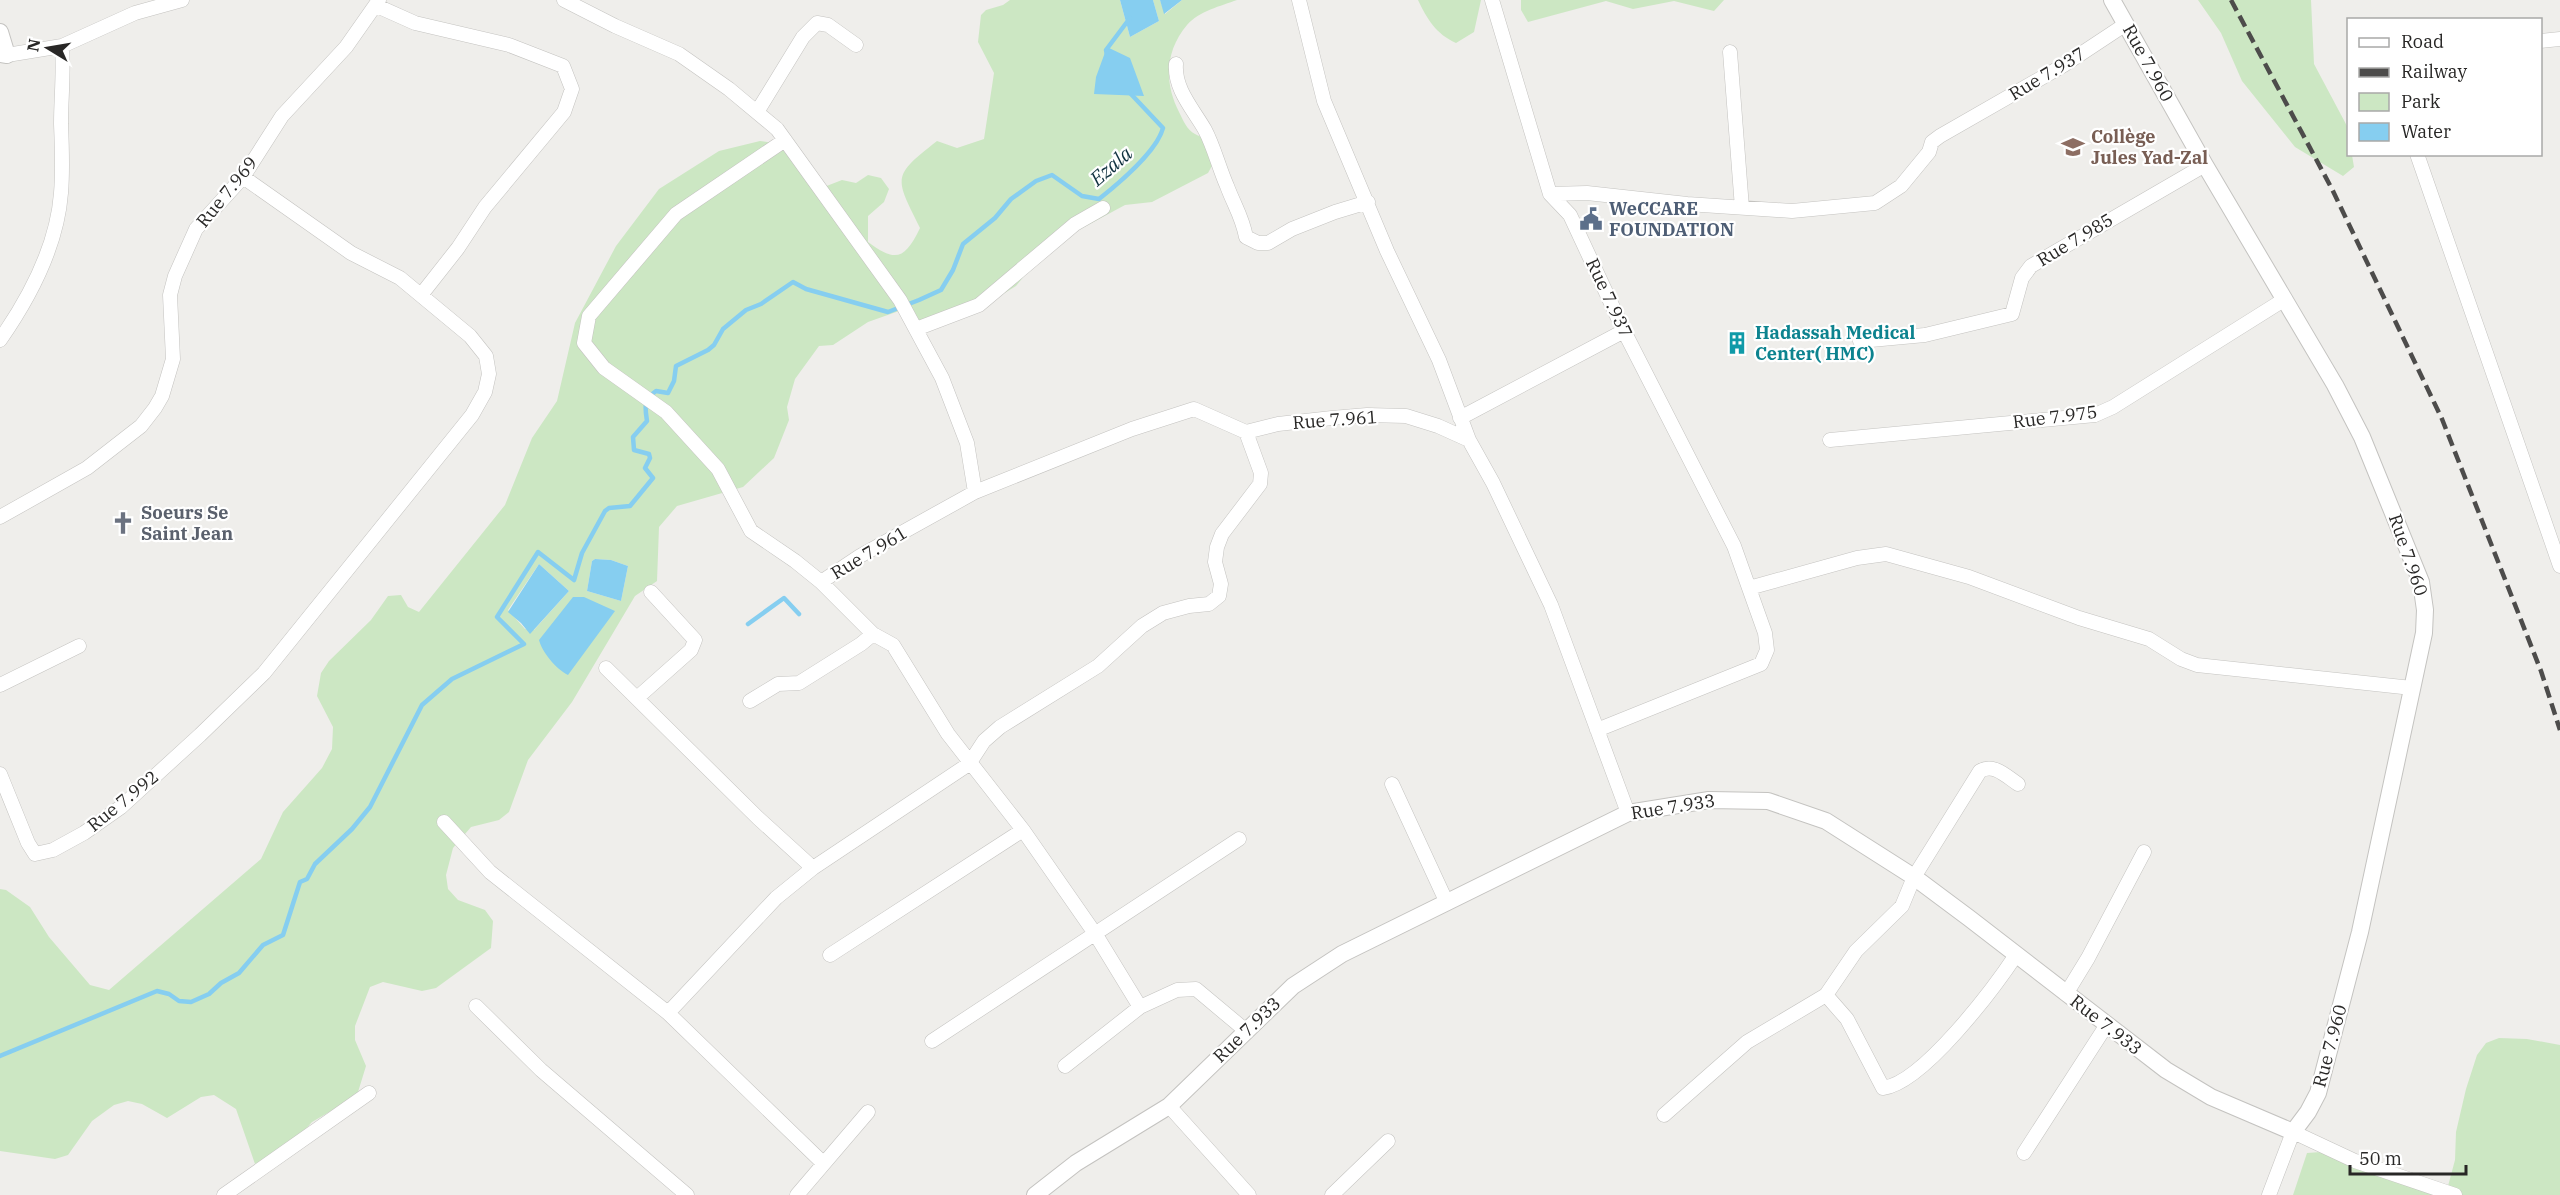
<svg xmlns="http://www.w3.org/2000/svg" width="2560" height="1195" font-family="'IBM Plex Serif',serif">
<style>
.green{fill:#cce7c3;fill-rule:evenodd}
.water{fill:#86cef0}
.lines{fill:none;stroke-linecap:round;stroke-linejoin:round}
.stream{stroke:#86cef0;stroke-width:4.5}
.minor-casing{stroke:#c4c3c0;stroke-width:15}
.tertiary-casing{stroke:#c4c3c0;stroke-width:18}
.minor{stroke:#fff;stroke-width:14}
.tertiary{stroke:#fff;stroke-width:16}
.rail{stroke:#4d4c4b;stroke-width:4.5;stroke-dasharray:12 6;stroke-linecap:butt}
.labels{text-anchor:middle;stroke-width:4.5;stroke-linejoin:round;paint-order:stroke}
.street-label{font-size:18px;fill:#282726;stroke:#fff}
.education-label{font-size:18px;font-weight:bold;fill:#785e54;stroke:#fff;text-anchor:start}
.service-label{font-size:18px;font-weight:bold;fill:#4e5e75;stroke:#fff;text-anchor:start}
.culture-label{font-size:18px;font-weight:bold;fill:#0d838f;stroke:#fff;text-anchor:start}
.worship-label{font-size:18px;font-weight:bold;fill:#5b616d;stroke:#fff;text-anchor:start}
.water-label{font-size:20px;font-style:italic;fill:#10313f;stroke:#fff}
</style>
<rect width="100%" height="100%" fill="#efeeeb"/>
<!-- green -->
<path class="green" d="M 1010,0 L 1120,0 L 1130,37 L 1159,21 L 1153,0 L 1160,0 L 1165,14 L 1182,0 L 1237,0 C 1221,6 1199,11 1187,25 C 1165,51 1164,83 1179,112 C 1183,120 1187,130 1195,134 C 1201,138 1211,139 1218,141 L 1218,155 L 1208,173 L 1152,202 L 1125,205 L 1075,232 L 1038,259 L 1016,286 L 969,315 L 921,325 L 899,311 L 868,322 L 833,345 L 819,346 L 795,379 L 787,407 L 789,420 L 774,458 L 743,487 L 677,506 L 659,527 L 657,581 L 635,596 L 572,702 L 528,760 L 509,812 L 499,820 L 471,827 L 453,848 L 446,875 L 448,889 L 458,900 L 485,910 L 493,921 L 491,948 L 436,988 L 422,991 L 383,982 L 370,987 L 355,1026 L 355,1040 L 366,1066 L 358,1092 L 348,1101 L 312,1122 L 293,1143 L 255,1164 L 236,1109 L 214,1095 L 201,1097 L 167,1118 L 142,1104 L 128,1101 L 114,1105 L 92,1121 L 68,1155 L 55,1159 L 0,1151 L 0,889 L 6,890 L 30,907 L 49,937 L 90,985 L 109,990 L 261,859 L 283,812 L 322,768 L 332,749 L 333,727 L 317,696 L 321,673 L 329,661 L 371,620 L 388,596 L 401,595 L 408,607 L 419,612 L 505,505 L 532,438 L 557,401 L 575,323 L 616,246 L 659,189 L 719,151 L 760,141 L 774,143 L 811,164 L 824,187 L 842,180 L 856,183 L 868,175 L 881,178 L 889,189 L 884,202 L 868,216 L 868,242 C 896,263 905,259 920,228 C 895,177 891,177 937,141 L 957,148 L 984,139 L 994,73 L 978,42 L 981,15 L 986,10 L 1003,5 ZM 595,559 L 611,560 L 628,566 L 621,601 L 587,591 L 592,561 ZM 539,564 L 569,591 L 534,630 L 525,629 L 508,610 Z
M 1418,0 L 1481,0 L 1474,32 L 1456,43 C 1436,34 1427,19 1418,0 Z
M 1521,0 L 1724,0 L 1714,11 L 1674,1 L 1633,9 L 1606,1 L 1528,22 L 1521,10 Z
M 2198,0 L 2311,0 L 2314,64 L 2347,126 L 2348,154 L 2352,155 L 2354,167 L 2343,176 L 2295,147 L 2242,81 L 2221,33 Z
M 2499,1038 L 2527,1039 L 2560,1045 L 2560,1195 L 2441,1195 L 2448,1186 L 2455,1160 L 2456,1132 L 2466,1089 L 2477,1055 L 2486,1043 Z
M 2321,1152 L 2433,1195 L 2293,1195 L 2307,1153 Z"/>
<!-- water -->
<path class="water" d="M 1120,0 L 1153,0 L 1159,21 L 1130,37 Z
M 1160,0 L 1182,0 L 1164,14 Z
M 1107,47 L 1130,58 L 1144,96 L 1094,94 L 1096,77 Z
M 595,559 L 611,560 L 628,566 L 621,601 L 587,591 L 592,561 Z
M 539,564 L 569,591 L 530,634 L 521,623 L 508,612 Z
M 573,597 L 584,597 L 615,611 L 568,675 C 556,669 542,652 539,640 Z"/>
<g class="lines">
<!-- stream -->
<path class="stream" d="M 1107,55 L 1106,50 L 1130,18
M 748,624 L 784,598 L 799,614
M 0,1056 L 157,991 L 169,994 L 179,1001 L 191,1002 L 209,994 L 221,983 L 239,973 L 263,945 L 283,935 L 300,882 L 307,879 L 315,864 L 352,829 L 370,807 L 422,705 L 452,679 L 524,644 L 497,617 L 538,552 L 574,580 L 582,553 L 605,511 L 609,508 L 630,506 L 653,478 L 645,468 L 650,458 L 649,454 L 634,450 L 633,437 L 647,421 C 645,407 643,400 656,391 L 668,393 L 674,381 L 676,366 L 708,350 L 714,345 L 723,329 L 746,310 L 761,304 L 793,282 L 806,289 L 888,312 L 919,300 L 941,290 L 953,270 L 963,244 L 995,218 L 1011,199 L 1036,181 L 1052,175 L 1082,196 L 1099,199 C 1118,184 1157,151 1163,128 L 1130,93"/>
<!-- minor casing -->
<g class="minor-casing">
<path id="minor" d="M 564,0 L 615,26 L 679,54 L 729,89 L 777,129 L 900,300 L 942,378 L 967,443 L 975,492
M 1299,0 L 1324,101 L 1387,251 L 1439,360 L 1469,440 L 1493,483 L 1551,605 L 1628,813
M 1492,0 L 1550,194
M 377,6 L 415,23 L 509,45 L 563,66 L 572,89 L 564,112 L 485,207 L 458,248 L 421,295
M 2540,41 L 2560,39
M 1730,52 L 1742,208
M 7,55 L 62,46 L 135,13 L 182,0
M 1176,64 C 1174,89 1193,109 1205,130 C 1214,147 1219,168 1227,186 C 1234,205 1242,216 1246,237 L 1258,243 L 1268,243 L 1292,229 L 1335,212 L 1368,202
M 757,112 L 803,37 L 817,23 L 828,25 L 856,45
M 785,140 L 676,214 L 589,316 L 584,343 L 604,368 L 666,412 L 718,469 L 751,531 L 795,561 L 821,582 L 873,634 L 893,645 L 948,734 L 1023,830 L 1096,935 L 1140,1007 L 1177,990 L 1196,989 L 1245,1030
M 2417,154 L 2560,566
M 916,329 L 979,305 L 1075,224 L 1103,208
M 0,340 C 30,297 57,247 61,193 C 63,170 62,147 61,124 C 61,98 64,73 62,46
M 1860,341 L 1925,335 L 2012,314 L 2022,278 L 2031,266 L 2205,165
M 1460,418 L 1624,331
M 1830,440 L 2095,415 L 2113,407 L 2285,299
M 0,517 L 87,468 L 141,426 L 155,408 L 162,396 L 173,359 L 170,295 L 175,276 L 196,229 L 243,177 L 282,116 L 346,47 L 379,0
M 821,582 L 860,556 L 975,492 L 1132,429 L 1194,409 L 1246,432 L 1278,424 L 1332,418 L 1367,415 L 1406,416 L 1438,426 L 1469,440
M 1749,588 L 1857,558 L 1886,554 L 1969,577 L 2079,618 L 2149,639 L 2181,659 L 2197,665 L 2412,688
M 606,668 L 758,818 L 813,868
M 0,685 L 79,646
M 637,698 L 691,650 L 695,640 L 651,592
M 750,701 L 778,684 L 799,683 L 861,644 L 873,634
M 1597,730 L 1761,664 L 1767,650 L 1765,633 L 1734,546 L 1624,331 L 1570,215 L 1550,194 L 1587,193 L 1687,204 L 1792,211 L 1875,203 L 1901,186 L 1929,152 L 1932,142 L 1940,136 L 2064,65 L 2126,24
M 0,774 L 28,843 L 35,854 L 53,850 L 84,833 L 121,807 L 200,735 L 264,673 L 472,415 L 485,392 L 489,374 L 486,356 L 470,336 L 400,278 L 351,253 L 243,177
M 1392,784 L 1447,903
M 444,822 L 490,872 L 668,1013 L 823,1163
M 830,955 L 1023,830
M 2066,994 L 2088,958 L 2144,852
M 1826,995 L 1847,1019 L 1883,1088 C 1923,1083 1994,988 2016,955
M 476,1006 L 541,1070 L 687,1195
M 668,1013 L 776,898 L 813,868 L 969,764 L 984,741 L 1000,727 L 1098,666 L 1142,626 L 1163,613 L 1189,606 L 1209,604 L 1219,596 L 1221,584 L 1215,562 L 1217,547 L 1222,534 L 1260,484 L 1261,473 L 1246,432
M 932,1041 L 1239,839
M 1065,1066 L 1140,1007
M 1169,1106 L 1249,1195
M 1664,1115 L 1747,1042 L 1826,995 L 1856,951 L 1902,906 L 1914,877 L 1980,771 C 1994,763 2006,776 2018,784
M 2024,1153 L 2106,1026
M 224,1195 L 369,1093
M 797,1195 L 868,1112
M 1332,1195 L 1388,1141
M 2269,1195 L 2293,1132 L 2355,1161 L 2455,1195"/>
</g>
<!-- tertiary casing -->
<g class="tertiary-casing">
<path id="tertiary" d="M 0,32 L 7,55 L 0,54
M 1035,1195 L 1076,1163 L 1169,1106 L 1293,986 L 1342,954 L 1628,813 L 1709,800 L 1768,801 L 1826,821 L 1914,877 L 1969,918 L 2166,1070 L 2211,1097 L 2293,1132 L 2308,1112 L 2318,1093 L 2360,932 L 2424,633 L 2425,610 L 2421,582 L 2362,437 L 2335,385 L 2205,165 L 2112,0"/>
</g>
<!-- minor -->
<use href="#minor" class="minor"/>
<!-- tertiary -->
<use href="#tertiary" class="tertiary"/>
<!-- rail -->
<path class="rail" d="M 2231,0 L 2332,189 L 2442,419 L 2541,671 L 2560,730"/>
</g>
<!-- icons -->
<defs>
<g id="school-bare" transform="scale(1.8)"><path d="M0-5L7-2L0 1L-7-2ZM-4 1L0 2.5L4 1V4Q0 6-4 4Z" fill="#8d6e63" stroke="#fff" stroke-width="2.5" paint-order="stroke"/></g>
<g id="civic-bare" transform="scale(1.8)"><path d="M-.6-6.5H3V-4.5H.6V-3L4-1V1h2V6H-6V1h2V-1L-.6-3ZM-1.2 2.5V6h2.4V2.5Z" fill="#5c6f8a" stroke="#fff" stroke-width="2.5" paint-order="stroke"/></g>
<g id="building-bare" transform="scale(1.8)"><path d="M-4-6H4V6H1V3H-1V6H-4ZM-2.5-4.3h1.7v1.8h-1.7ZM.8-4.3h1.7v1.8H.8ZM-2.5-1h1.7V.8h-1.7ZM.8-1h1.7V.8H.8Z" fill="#0f9aa8" stroke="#fff" stroke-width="2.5" paint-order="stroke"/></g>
<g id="church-bare" transform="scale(1.8)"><path d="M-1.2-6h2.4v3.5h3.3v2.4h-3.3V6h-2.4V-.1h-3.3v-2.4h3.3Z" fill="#6b7280" stroke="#fff" stroke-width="2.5" paint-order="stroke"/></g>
</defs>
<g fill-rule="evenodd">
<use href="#school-bare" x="2073" y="147"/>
<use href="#civic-bare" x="1591" y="219"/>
<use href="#building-bare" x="1737" y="343"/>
<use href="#church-bare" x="123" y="523"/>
</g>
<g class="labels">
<!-- street labels -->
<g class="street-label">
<text transform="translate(2148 63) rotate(61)" y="6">Rue 7.960</text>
<text transform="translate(2047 74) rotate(-31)" y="6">Rue 7.937</text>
<text transform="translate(227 192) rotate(-51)" y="6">Rue 7.969</text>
<text transform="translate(2075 240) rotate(-31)" y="6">Rue 7.985</text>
<text transform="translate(1609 298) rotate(65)" y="6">Rue 7.937</text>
<text transform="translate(2055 417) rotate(-7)" y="6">Rue 7.975</text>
<text transform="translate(1335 420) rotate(-4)" y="6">Rue 7.961</text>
<text transform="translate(869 553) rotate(-31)" y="6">Rue 7.961</text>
<text transform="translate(2408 555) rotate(71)" y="6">Rue 7.960</text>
<text transform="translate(123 801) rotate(-39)" y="6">Rue 7.992</text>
<text transform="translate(1673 807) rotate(-9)" y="6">Rue 7.933</text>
<text transform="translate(2106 1025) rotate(38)" y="6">Rue 7.933</text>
<text transform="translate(1247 1030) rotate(-44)" y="6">Rue 7.933</text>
<text transform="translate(2330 1046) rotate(-75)" y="6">Rue 7.960</text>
</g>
<!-- education labels -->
<g class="education-label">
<text x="2091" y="143">Collège<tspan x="2091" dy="21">Jules Yad-Zal</tspan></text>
</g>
<!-- service labels -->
<g class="service-label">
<text x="1609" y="215">WeCCARE<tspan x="1609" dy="21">FOUNDATION</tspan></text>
</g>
<!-- culture labels -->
<g class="culture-label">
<text x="1755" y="339">Hadassah Medical<tspan x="1755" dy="21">Center( HMC)</tspan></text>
</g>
<!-- worship labels -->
<g class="worship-label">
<text x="141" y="519">Soeurs Se<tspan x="141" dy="21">Saint Jean</tspan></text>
</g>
<!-- water labels -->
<g class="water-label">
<text transform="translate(1111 166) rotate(-41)" y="7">Ezala</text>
</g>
</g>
<!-- legend -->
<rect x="2347" y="18" width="195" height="138" fill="#ffffff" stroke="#a9a9a8" stroke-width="1.5"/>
<rect x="2359" y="38" width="30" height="9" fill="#ffffff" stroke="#a9a9a8" stroke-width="1.5"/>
<text x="2401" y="48" font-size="18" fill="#282726">Road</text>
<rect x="2359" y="68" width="30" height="9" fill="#4d4c4b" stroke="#a9a9a8" stroke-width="1.5"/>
<text x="2401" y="78" font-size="18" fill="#282726">Railway</text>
<rect x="2359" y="93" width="30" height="18" fill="#cce7c3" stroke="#a9a9a8" stroke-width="1.5"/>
<text x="2401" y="108" font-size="18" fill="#282726">Park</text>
<rect x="2359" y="123" width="30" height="18" fill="#86cef0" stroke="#a9a9a8" stroke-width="1.5"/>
<text x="2401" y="138" font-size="18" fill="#282726">Water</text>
<!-- north arrow -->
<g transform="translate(48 48) rotate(281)" stroke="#ffffff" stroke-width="4.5" paint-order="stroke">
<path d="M0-4.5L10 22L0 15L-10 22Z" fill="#282726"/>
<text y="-9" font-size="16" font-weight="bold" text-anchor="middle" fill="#282726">N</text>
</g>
<!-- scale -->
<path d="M2350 1165v9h116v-9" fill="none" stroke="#282726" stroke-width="3"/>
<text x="2359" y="1165" font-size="18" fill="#282726" stroke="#ffffff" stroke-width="4.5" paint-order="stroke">50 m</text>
</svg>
